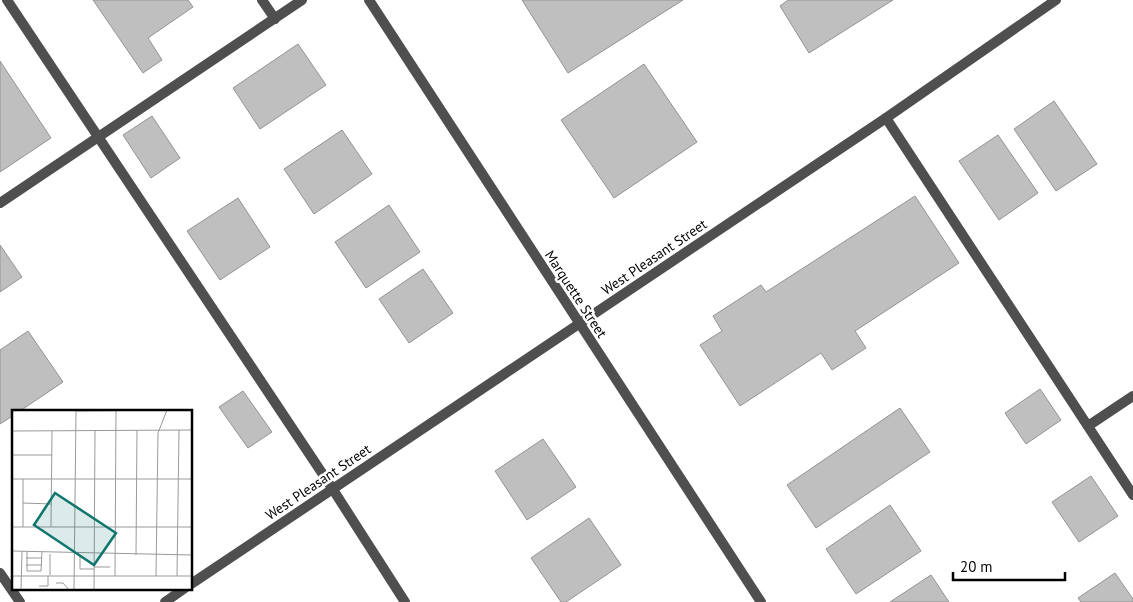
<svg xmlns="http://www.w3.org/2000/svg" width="1133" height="602" font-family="'PT Sans',sans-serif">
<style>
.building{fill:#bfbfbf;stroke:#939393}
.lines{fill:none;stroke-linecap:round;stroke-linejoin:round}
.service{stroke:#4f4f4f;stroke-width:10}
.minor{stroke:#4f4f4f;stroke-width:10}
.tertiary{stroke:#4f4f4f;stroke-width:10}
.labels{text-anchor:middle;stroke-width:5;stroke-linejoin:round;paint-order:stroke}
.street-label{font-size:14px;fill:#000;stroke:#fff}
.inset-road{fill:none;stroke:#999;stroke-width:1}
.view{fill:#0f766e;fill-opacity:0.15;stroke:#0f766e;stroke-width:2.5}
.inset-edge{fill:none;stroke:#000;stroke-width:2.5}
</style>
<rect width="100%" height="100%" fill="#fff"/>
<!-- building -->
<path class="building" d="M 93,0 L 188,0 L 193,7 L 148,38 L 162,60 L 143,73 Z
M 522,0 L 683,0 L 568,73 Z
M 788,0 L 893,0 L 809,53 L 780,6 Z
M 298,44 L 326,85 L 260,129 L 233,88 Z
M 0,61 L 51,138 L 0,172 Z
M 644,64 L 697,142 L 614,198 L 561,120 Z
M 1054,101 L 1097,164 L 1056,191 L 1014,129 Z
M 152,116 L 180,158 L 151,178 L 123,135 Z
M 342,130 L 372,174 L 314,214 L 284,169 Z
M 998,135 L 1038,193 L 999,220 L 959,161 Z
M 915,196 L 959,263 L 855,331 L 866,348 L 832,370 L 821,353 L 740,406 L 700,345 L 722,331 L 713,316 L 761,285 L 766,292 Z
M 238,198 L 270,247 L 220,280 L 187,231 Z
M 389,205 L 420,252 L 366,288 L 335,242 Z
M 0,245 L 22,277 L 0,292 Z
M 423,269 L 453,313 L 409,343 L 379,299 Z
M 28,331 L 63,382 L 20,411 L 14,411 L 14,415 L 0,424 L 0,350 Z
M 1040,389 L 1061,420 L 1026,444 L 1005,413 Z
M 243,391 L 272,432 L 248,448 L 219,407 Z
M 900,408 L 930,452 L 816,528 L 787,485 Z
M 543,439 L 576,487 L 527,520 L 495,471 Z
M 1091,476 L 1118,516 L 1079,542 L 1052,502 Z
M 890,505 L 921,551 L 856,594 L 826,549 Z
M 589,518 L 621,565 L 566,602 L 561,602 L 531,558 Z
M 1115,573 L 1133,599 L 1133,602 L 1081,602 L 1078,598 Z
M 931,575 L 949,602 L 890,602 Z"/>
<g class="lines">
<!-- service -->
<path class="service" d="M 7,0 L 332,488 L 405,602
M 262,0 L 275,19
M 886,118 L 1133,495
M 0,203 L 302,0
M 1088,426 L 1133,396"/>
<!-- minor -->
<path class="minor" d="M 0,573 L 20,602
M 191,584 L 886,118 L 1056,0
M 165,602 L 185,588"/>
<!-- tertiary -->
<path class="tertiary" d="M 369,0 L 761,602"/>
</g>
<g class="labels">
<!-- street labels -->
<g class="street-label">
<text transform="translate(654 257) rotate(-34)" y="5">West Pleasant Street</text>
<text transform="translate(576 294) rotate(57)" y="5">Marquette Street</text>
<text transform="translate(318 482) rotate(-34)" y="5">West Pleasant Street</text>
</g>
</g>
<!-- overview -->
<g transform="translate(12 410)">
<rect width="180" height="180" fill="#fff"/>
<path class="inset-road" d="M 64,1 L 153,0M 0,21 L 180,20M 0,45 L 40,45M 0,69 L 180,69M 11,93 L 40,94M 0,117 L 180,117M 11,117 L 11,69M 39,117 L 40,21M 0,141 L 180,145M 15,141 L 15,161 L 29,161 L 30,142M 68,145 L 68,159 L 82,159M 124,145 L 125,20M 14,148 L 30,148M 14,155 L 30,155M 82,157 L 98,157M 38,165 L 38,144M 0,166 L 180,166M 103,166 L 104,0M 144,166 L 146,23 L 155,0M 165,166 L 167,20M 44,173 L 51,173 L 57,180M 27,176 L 36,176 L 36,166M 9,180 L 10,141M 62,180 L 64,0M 82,180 L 83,21"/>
<path class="view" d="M 43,83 L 104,123 L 82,155 L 22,115 Z"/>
<rect width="180" height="180" class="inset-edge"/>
</g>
<!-- scale -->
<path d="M953 572v8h112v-8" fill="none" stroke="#000000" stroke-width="2.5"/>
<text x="960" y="572" font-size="15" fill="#000000" stroke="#ffffff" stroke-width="4" paint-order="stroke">20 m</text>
</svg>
